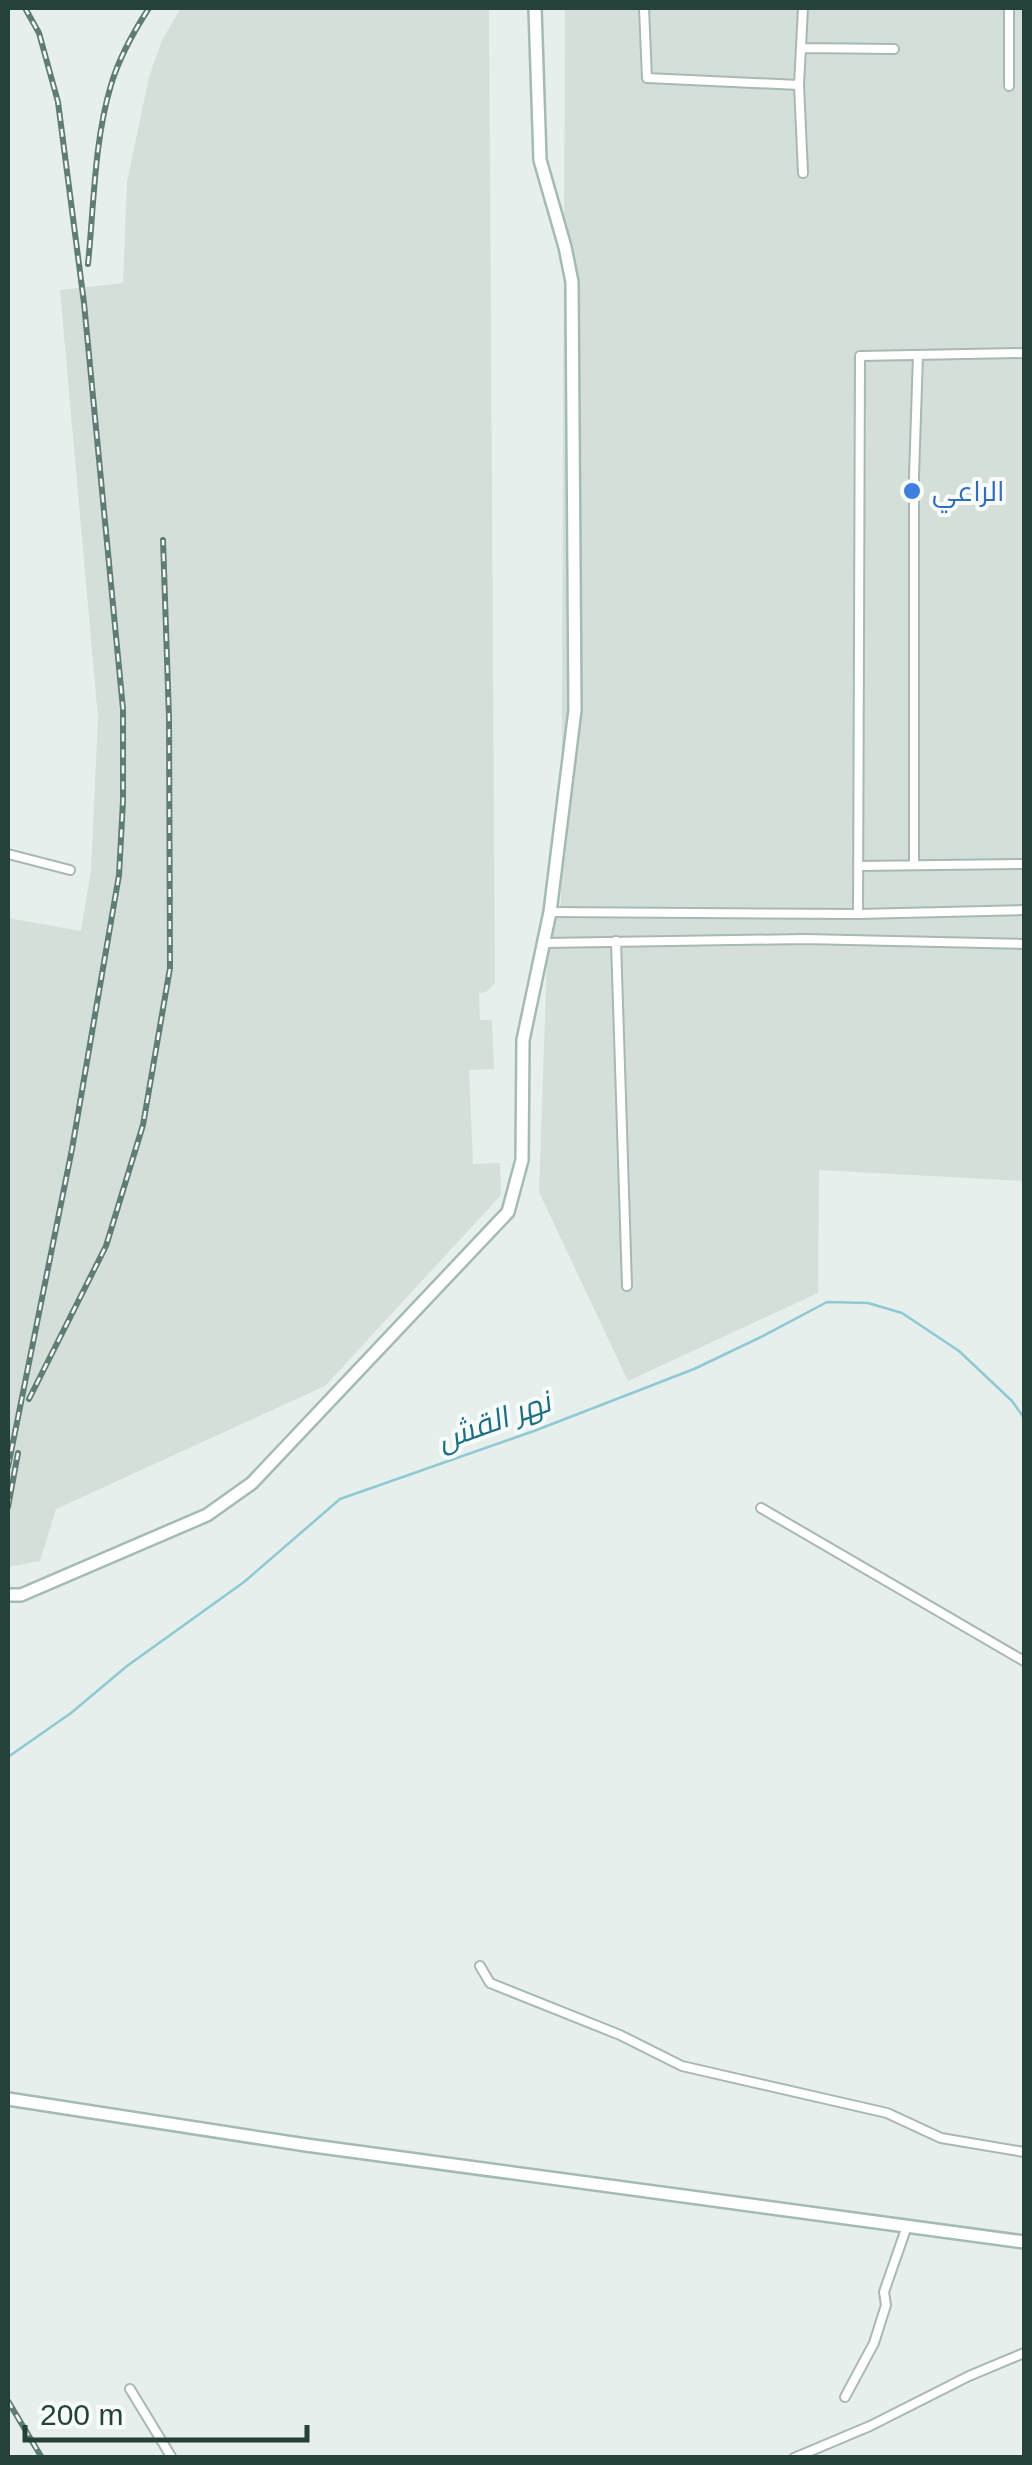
<svg xmlns="http://www.w3.org/2000/svg" width="1032" height="2465" font-family="Helvetica,Cairo,sans-serif">
<style>
.built{fill:#d4dfda}
.lines{fill:none;stroke-linecap:round;stroke-linejoin:round}
.stream{stroke:#8ec9d4;stroke-width:2.5}
.street-casing{stroke:#a8b8b2;stroke-width:12}
.secondary-casing{stroke:#a4bbb3;stroke-width:16}
.street{stroke:#fff;stroke-width:8}
.secondary{stroke:#fff;stroke-width:11}
.rail-casing{stroke:#5f7d75;stroke-width:6}
.rail{stroke:#f7fbf9;stroke-width:2.5;stroke-dasharray:8;stroke-linecap:butt}
.shop-dot{fill:#3f7fe0;stroke:#f7fbf9;stroke-width:4}
.labels{text-anchor:middle;stroke-width:8;stroke-linejoin:round;paint-order:stroke}
.shop-label{font-size:28px;fill:#366cbe;stroke:#f7fbf9;text-anchor:start}
.water-label{font-size:30px;font-style:italic;fill:#1c6f80;stroke:#f7fbf9}
</style>
<rect width="100%" height="100%" fill="#e6efeb"/>
<!-- built -->
<path class="built" d="M 181,8 L 489,8 L 495,983 L 486,992 L 479,993 L 480,1020 L 492,1020 L 494,1069 L 469,1070 L 473,1164 L 500,1163 L 501,1195 L 325,1386 L 56,1509 L 40,1561 L 8,1567 L 8,918 L 81,931 L 91,871 L 98,718 L 60,290 L 123,283 L 127,182 L 149,77 L 162,40 Z
M 565,8 L 1024,8 L 1024,1181 L 819,1170 L 818,1293 L 628,1381 L 539,1192 L 547,959 L 561,901 Z"/>
<g class="lines">
<!-- stream -->
<path class="stream" d="M 8,1757 L 71,1713 L 127,1666 L 244,1582 L 340,1499 L 534,1431 L 694,1369 L 761,1337 L 827,1302 L 868,1303 L 902,1313 L 959,1351 L 1012,1401 L 1024,1418"/>
<!-- street casing -->
<g class="street-casing">
<path id="street" d="M 644,8 L 647,78 L 799,85 L 803,173
M 801,48 L 894,49
M 799,85 L 803,8
M 1009,86 L 1009,8
M 8,854 L 70,870
M 914,865 L 914,476 L 918,355
M 858,866 L 1024,864
M 550,912 L 858,914 L 1024,910
M 858,914 L 860,356 L 1024,353
M 616,941 L 627,1286
M 545,943 L 804,939 L 1024,944
M 761,1508 L 1024,1661
M 480,1966 L 490,1983 L 620,2035 L 682,2066 L 887,2113 L 941,2138 L 1024,2152
M 130,2389 L 172,2458
M 845,2397 L 874,2343 L 886,2305 L 884,2292 L 907,2226
M 794,2458 L 870,2426 L 969,2376 L 1024,2353"/>
</g>
<!-- secondary casing -->
<g class="secondary-casing">
<path id="secondary" d="M 8,1595 L 21,1595 L 207,1515 L 252,1483 L 508,1212 L 522,1160 L 523,1040 L 550,912 L 575,710 L 572,282 L 565,247 L 540,160 L 535,8
M 8,2099 L 306,2145 L 1024,2242"/>
</g>
<!-- street -->
<use href="#street" class="street"/>
<!-- secondary -->
<use href="#secondary" class="secondary"/>
<!-- rail casing -->
<g class="rail-casing">
<path id="rail" d="M 88,264 C 94,205 94,142 111,85 C 119,58 134,31 149,8
M 29,1399 L 106,1246 L 143,1125 L 170,968 L 169,718 L 163,540
M 8,1467 L 72,1149 L 119,875 L 123,801 L 123,709 L 84,303 L 58,102 L 39,33 L 25,8
M 8,1507 L 18,1453
M 8,2401 L 42,2458"/>
</g>
<!-- rail -->
<use href="#rail" class="rail"/>
</g>
<!-- markers -->
<circle class="shop-dot" cx="912" cy="491" r="10"/>
<g class="labels">
<!-- shop labels -->
<g class="shop-label">
<text x="932" y="501">الراعي</text>
</g>
<!-- water labels -->
<g class="water-label">
<text transform="translate(494 1421) rotate(-20)" y="10">نهر القش</text>
</g>
</g>
<!-- border -->
<rect width="1032" height="2465" fill="none" stroke="#24423a" stroke-width="20"/>
<!-- scale -->
<path d="M25 2425v15h282v-15" fill="none" stroke="#24423a" stroke-width="5"/>
<text x="40" y="2425" font-size="30" fill="#24423a" stroke="#f7fbf9" stroke-width="8" paint-order="stroke">200 m</text>
</svg>
